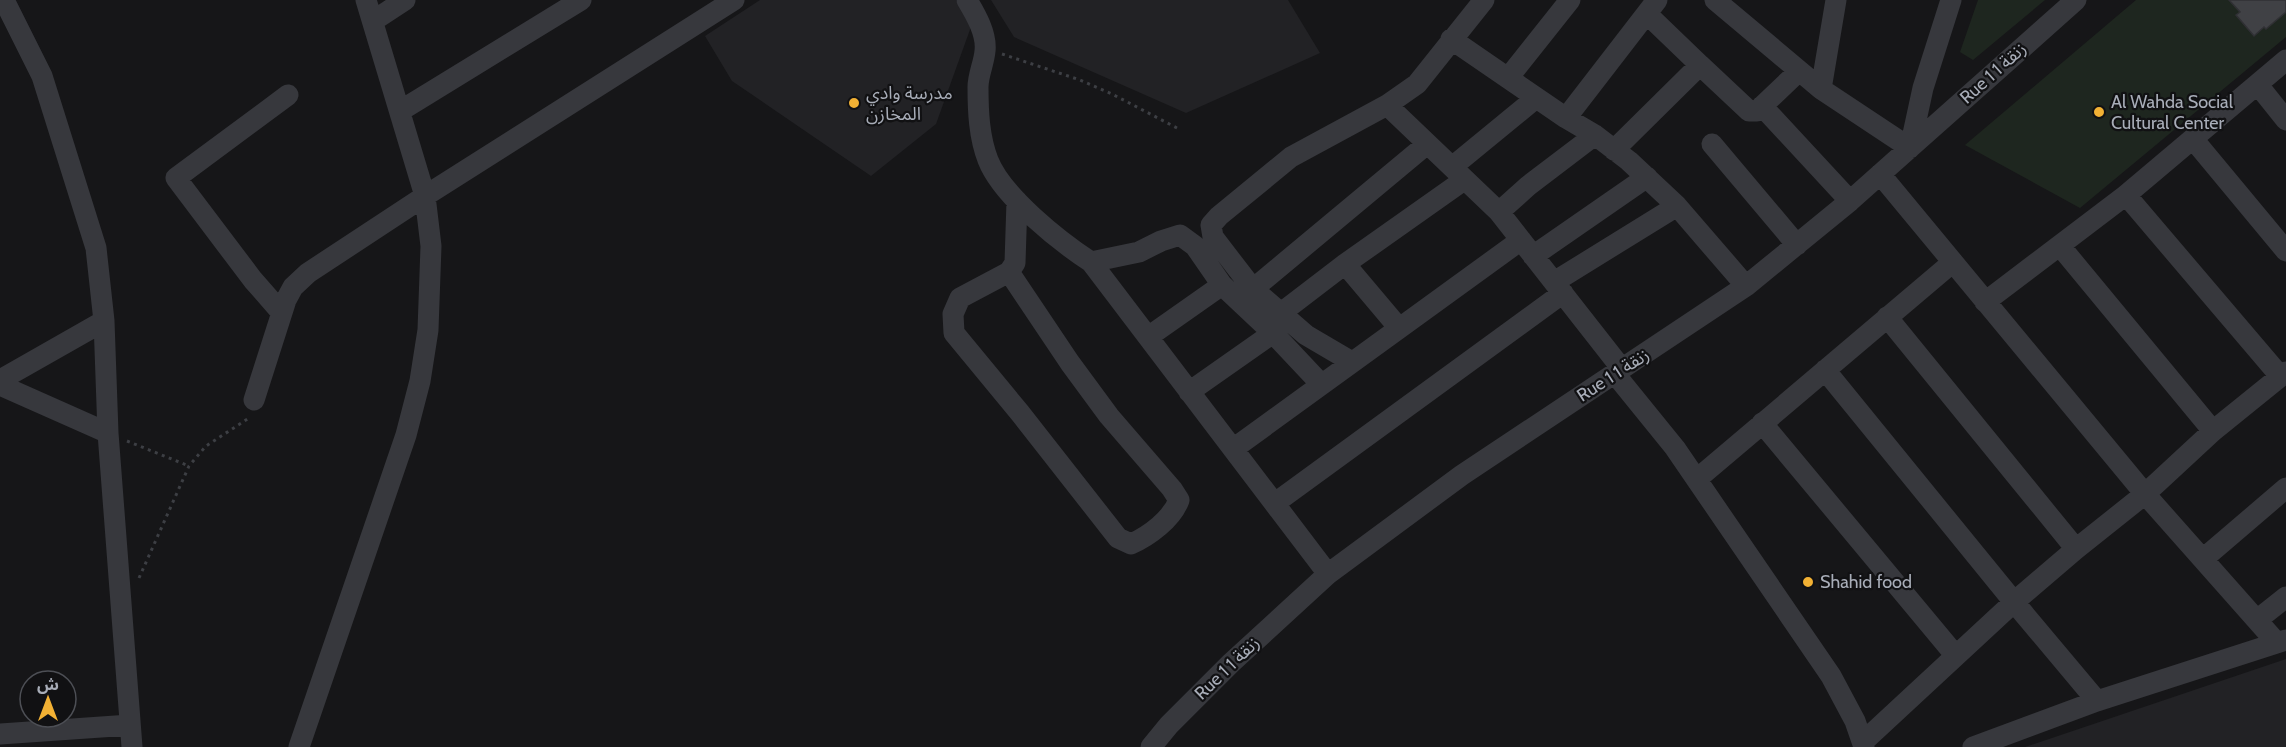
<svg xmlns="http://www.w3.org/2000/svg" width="2286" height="747" font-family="Cabin,'Noto Sans Arabic',sans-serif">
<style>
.built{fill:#222225}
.green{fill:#1e261f}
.building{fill:#404145;stroke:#303034;stroke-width:1.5}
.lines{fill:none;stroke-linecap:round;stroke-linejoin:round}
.path{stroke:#3d3f44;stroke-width:3;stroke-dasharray:3 4.5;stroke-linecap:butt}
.minor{stroke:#37383d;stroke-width:21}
.poi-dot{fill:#f2b134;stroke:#111113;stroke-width:2}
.labels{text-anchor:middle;stroke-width:4.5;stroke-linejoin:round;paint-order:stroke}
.street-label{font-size:18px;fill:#a8adb8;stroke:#111113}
.poi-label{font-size:18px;fill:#a8adb8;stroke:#111113;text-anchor:start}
</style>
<rect width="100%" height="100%" fill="#161618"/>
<!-- built -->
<path class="built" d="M 760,0 L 956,0 L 972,24 L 936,124 L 871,176 L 732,81 L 705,36 Z
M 991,0 L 1288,0 L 1320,53 L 1186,113 L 1014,37 Z
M 2286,659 L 2286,747 L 2025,747 Z"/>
<!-- green -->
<path class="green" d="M 1978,0 L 2045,0 L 1973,60 L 1960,52 Z
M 2136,0 L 2286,0 L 2286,37 L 2080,208 L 1965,145 Z"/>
<!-- building -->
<path class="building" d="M 2229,0 L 2286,0 L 2286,12 L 2266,29 L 2264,27 L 2254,36 L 2236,15 L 2240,12 Z"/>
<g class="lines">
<!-- path -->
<path class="path" d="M 1002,54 L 1080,80 L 1112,94 L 1177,128
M 127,441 L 189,466
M 139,578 L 189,466 L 206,446 L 249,418"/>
<!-- minor -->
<path class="minor" d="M 4,0 L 42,76 L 96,248 L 104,321 L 108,433 L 132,747
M 967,0 C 976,15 987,34 985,51 C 984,63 978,75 978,87 C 978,111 979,137 988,160 C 1002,196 1059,241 1091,262 L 1328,574
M 1715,0 L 1821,89 L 1910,148 L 1923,88 L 1951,0
M 1647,14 L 1700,65
M 373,21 L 405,0
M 1451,39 L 1566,118 L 1595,135 L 1629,161 L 1677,206 L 1746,286
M 1508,78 L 1570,0
M 2258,85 L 2286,120
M 1821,89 L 1836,0
M 1387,105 L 1499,212 L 1622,369
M 1762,106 L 1850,201
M 400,111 L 581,0
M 1566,118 L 1657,0
M 2193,139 L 2286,251
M 1712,144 L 1797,245
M 1614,150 L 1700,65 L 1749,111 L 1757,111 L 1798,72
M 1452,167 L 1536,98
M 1880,174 L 2145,494 L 2277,643
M 2126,195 L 2280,376
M 1499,212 L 1528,186 L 1595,135
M 2060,246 L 2213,431
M 1533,256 L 1647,177
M 1091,262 L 1139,252 L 1161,241 L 1180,235 L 1195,246 L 1222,285 L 1273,333 L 1321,384
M 1345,264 L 1399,328
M 1009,272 L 1070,363 L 1109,416 L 1172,489 L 1179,500 C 1172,519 1149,536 1131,544 L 1118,538 L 1020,413 L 954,333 L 953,314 L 960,298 L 1009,272 L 1015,263 L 1017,201
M 1554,282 L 1677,206
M 1253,289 L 1427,144
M 1985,302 L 2126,195 L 2286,60
M 281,312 L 253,280 L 176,178 L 288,95
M 1281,313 L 1345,264 L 1464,180
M 1887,317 L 2076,549
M 1148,337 L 1222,285
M 1352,362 L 1306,335 L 1253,289 L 1213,237 L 1211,225 L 1219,216 L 1291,157 L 1387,105 L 1417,84 L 1484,0
M 1825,370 L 2014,602 L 2097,701
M 1615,374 L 1675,448 L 1831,676 L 1855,721 L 1864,747
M 0,380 L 104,321
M 0,385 L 108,433
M 1189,392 L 1273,333
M 254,400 L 286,300 L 293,287 L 308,273 L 425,196 L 734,0
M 1762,423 L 1956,656
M 1233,449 L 1521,240
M 1697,479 L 1953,262
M 1275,503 L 1563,293
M 2203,559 L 2286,488
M 2257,620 L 2286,597
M 0,734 L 130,725
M 1863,742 L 2014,602 L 2076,549 L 2145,494 L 2213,431 L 2286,372
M 299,747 L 406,435 L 420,381 L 428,330 L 431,246 L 425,196 L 366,0
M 1151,747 L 1169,725 L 1231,663 L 1328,574 L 1462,475 L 1746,286 L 1850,201 L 2076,0
M 1973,747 L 2097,701 L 2286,640"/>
</g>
<!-- markers -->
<g class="poi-dot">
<circle cx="854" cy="103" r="6"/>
<circle cx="2099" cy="112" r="6"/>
<circle cx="1808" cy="582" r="6"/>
</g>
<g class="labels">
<!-- street labels -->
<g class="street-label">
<text transform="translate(1993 73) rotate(-42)" y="6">Rue 1 زنقة 1</text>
<text transform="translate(1613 375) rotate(-33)" y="6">Rue 1 زنقة 1</text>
<text transform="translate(1227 668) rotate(-44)" y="6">Rue 1 زنقة 1</text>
</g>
<!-- poi labels -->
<g class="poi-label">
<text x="866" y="99">مدرسة وادي<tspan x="866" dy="21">المخازن</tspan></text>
<text x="2111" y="108">Al Wahda Social<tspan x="2111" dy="21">Cultural Center</tspan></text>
<text x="1820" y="588">Shahid food</text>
</g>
</g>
<!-- north arrow -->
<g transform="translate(48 699)"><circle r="28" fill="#111113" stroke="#4d4f55" stroke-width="1.5"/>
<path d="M0-4.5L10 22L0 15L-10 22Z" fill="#f2b134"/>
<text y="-9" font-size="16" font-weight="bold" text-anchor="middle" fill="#a8adb8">ش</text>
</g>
</svg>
